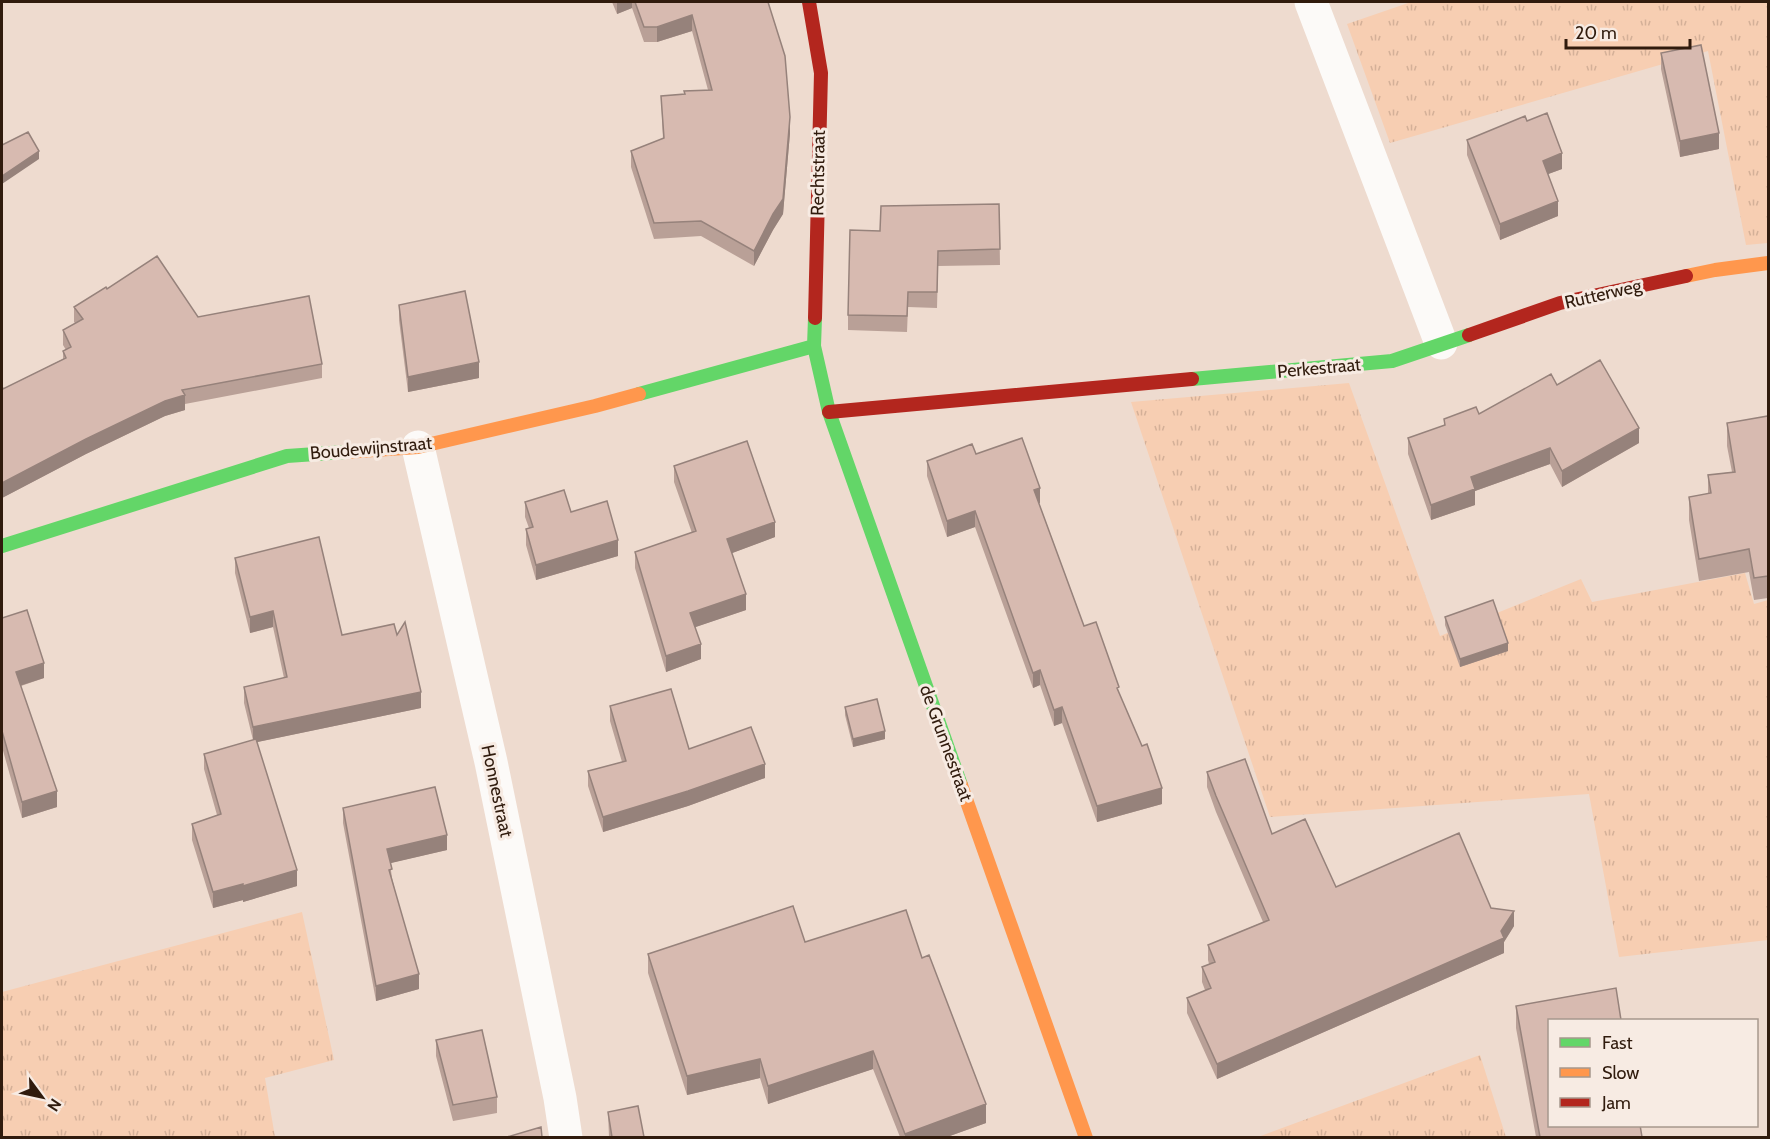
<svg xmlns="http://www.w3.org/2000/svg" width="1770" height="1139" font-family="Cabin,sans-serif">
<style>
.grass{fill:url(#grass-tufts)}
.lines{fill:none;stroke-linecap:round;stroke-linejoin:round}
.street{stroke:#fcfaf8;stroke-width:33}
.fast{stroke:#63d668;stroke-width:14}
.slow{stroke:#ff974d;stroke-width:14}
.jam{stroke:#b3261e;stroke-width:14}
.wall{fill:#b9a097}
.shaded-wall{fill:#96827b}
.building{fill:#d7bab0;stroke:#96827b;stroke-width:1.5}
.labels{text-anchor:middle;stroke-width:6;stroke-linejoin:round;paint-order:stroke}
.street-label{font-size:18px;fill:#301b0d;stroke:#f7ebe3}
</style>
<defs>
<pattern id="grass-tufts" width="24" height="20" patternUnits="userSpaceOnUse" patternTransform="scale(1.5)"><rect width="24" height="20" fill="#f7ceb2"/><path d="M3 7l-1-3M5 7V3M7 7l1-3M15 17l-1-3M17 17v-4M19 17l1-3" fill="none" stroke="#d4b098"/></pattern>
</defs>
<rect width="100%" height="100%" fill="#eedbcf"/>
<!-- grass -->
<path class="grass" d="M 1411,2 L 1768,2 L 1768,243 L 1746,245 L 1708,51 L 1390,143 L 1347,24 Z
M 1349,383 L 1440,636 L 1581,579 L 1592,602 L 1745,573 L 1754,604 L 1768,600 L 1768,940 L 1619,957 L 1589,794 L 1270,817 L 1131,402 Z
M 302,912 L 334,1060 L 265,1078 L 275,1137 L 2,1137 L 2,992 Z
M 1480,1055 L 1506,1137 L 1258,1137 Z"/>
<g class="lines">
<!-- street -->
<path class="street" d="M 1311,2 L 1441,343
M 418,447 L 491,762 L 560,1098 L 566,1138"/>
<!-- fast -->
<path class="fast" d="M 815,318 L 814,346 L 829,412 L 961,785
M 1192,379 L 1392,361 L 1469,335
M 639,394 L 814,346
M 2,546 L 287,456 L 345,452"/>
<!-- slow -->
<path class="slow" d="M 1686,276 L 1715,270 L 1768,263
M 345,452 L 418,447 L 595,406 L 639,394
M 961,785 L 1086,1138"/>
<!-- jam -->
<path class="jam" d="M 809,2 L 821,73 L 815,318
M 1469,335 L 1560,303 L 1686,276
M 829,412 L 1192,379"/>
</g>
<!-- wall -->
<path class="wall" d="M 612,2 L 768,2 L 790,133 L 783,214 L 773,230 L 754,266 L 701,236 L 654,239 L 631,167 L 631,151 L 663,139 L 661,96 L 684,94 L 684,91 L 708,90 L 692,31 L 657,42 L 644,42 L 632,8 L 617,14 Z
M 1661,53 L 1719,149 L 1680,157 L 1661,69 Z
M 1527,121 L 1562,169 L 1548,174 L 1558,216 L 1500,240 L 1467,155 L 1467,140 Z
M 999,204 L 1000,265 L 938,266 L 937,308 L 908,307 L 907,332 L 848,330 L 848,315 L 880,231 Z
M 107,289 L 198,317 L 322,364 L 322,378 L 185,404 L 185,410 L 165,416 L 86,454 L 2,498 L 2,386 L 3,389 L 63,359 L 63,351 L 66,350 L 63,345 L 63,330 L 75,323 L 74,322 L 74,307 Z
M 399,305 L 479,378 L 408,392 L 399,320 Z
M 1557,385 L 1639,443 L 1562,487 L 1550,464 L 1475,491 L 1475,505 L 1431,520 L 1408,454 L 1408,438 L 1444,426 L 1444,419 L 1479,414 Z
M 1768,416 L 1768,598 L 1754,600 L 1749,572 L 1699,581 L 1689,520 L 1689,497 L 1708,494 L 1708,475 L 1732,472 L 1727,446 L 1727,423 Z
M 976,454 L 1040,503 L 1039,503 L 1084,626 L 1119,693 L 1162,804 L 1097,822 L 1062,723 L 1054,726 L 1040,685 L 1033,688 L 975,527 L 947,537 L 927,476 L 927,461 Z
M 674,466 L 775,537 L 732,553 L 746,610 L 695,627 L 701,659 L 666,672 L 635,568 L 635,552 L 692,533 L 674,482 Z
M 525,502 L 571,512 L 618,556 L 536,580 L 526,545 L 526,529 L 529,528 L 525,517 Z
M 235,558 L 342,635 L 421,708 L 257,742 L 297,886 L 243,902 L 243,900 L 213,908 L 192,840 L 192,824 L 217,815 L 204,769 L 204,754 L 253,740 L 244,703 L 244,687 L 284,678 L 273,627 L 250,633 L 235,573 Z
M 1445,617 L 1508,651 L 1460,667 L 1445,625 Z
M 2,618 L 44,678 L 21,686 L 57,807 L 22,818 L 2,747 Z
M 610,706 L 689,749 L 765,778 L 688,806 L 603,832 L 588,786 L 588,771 L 622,762 L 610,721 Z
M 845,707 L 885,739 L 853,747 L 845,715 Z
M 1207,772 L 1272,834 L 1336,887 L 1491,908 L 1514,926 L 1504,942 L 1504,953 L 1217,1079 L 1187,1013 L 1187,998 L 1205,990 L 1202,982 L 1202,967 L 1209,964 L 1208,960 L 1208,945 L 1263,922 L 1216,812 L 1207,787 Z
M 343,808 L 447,850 L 390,863 L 392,878 L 419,989 L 376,1001 L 343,823 Z
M 805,942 L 922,958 L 986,1123 L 947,1137 L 900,1137 L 873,1069 L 768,1104 L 760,1078 L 687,1095 L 648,973 L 648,954 Z
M 1516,1006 L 1642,1137 L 1536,1137 L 1516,1028 Z
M 436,1040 L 497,1097 L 497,1113 L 453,1121 L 436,1056 Z
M 608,1112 L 644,1137 L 609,1137 Z"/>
<!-- shaded-wall -->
<path class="shaded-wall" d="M 617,2 L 632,2 L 632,8 L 617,14 Z
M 692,15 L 692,31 L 657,42 L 657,27 Z
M 790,117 L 790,133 L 783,214 L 773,230 L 754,266 L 754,251 Z
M 1719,133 L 1719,149 L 1680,157 L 1680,141 Z
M 39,151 L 39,159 L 2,184 L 2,176 Z
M 1562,153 L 1562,169 L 1543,176 L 1543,161 Z
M 1558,201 L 1558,216 L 1500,240 L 1500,224 Z
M 479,362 L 479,378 L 408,392 L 408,377 Z
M 185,395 L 185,410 L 165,416 L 86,454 L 2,498 L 2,483 L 86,439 L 165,401 Z
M 1639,428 L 1639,443 L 1562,487 L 1562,471 Z
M 1550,448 L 1550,464 L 1475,491 L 1475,505 L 1431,520 L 1431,505 L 1471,477 Z
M 1040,488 L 1040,503 L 1034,505 L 1034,490 Z
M 975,511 L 975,527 L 947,537 L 947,521 Z
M 775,522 L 775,537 L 727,555 L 727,539 Z
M 618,540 L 618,556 L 536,580 L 536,565 Z
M 746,594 L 746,610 L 690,629 L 690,613 Z
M 273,611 L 273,627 L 250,633 L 250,617 Z
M 1508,643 L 1508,651 L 1460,667 L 1460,659 Z
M 701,644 L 701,659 L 666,672 L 666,656 Z
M 44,663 L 44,678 L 16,687 L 16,672 Z
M 1040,670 L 1040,685 L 1033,688 L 1033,673 Z
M 421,692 L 421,708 L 253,743 L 253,727 Z
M 1062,707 L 1062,723 L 1054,726 L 1054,710 Z
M 885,731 L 885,739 L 853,747 L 853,739 Z
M 765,764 L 765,778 L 688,806 L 603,832 L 603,817 Z
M 1162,788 L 1162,804 L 1097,822 L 1097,806 Z
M 57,791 L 57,807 L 22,818 L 22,802 Z
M 447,835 L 447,850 L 387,864 L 387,849 Z
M 297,870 L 297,886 L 243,902 L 243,886 Z
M 243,884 L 243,900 L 213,908 L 213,892 Z
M 1514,911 L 1514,926 L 1504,942 L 1504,953 L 1217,1079 L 1217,1064 L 1501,931 Z
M 419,974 L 419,989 L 376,1001 L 376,986 Z
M 873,1051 L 873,1069 L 768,1104 L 768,1086 Z
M 760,1059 L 760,1078 L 687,1095 L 687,1076 Z
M 986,1104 L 986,1123 L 947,1137 L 905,1137 L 905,1134 Z"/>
<!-- building -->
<path class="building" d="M 635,2 L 768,2 L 785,56 L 790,117 L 783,199 L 773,214 L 754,251 L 701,221 L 654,223 L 631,151 L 664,138 L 661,96 L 685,94 L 684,91 L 712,90 L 692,15 L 657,27 L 644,27 Z
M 1701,45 L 1719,133 L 1680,141 L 1661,53 Z
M 1547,113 L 1562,153 L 1543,161 L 1558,201 L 1500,224 L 1467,140 L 1525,116 L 1527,121 Z
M 28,132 L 39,151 L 2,176 L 2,145 Z
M 999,204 L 1000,249 L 938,251 L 937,292 L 908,292 L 907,316 L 848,315 L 850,230 L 880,231 L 881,206 Z
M 157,256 L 198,317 L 309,296 L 322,364 L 182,390 L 185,395 L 165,401 L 86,439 L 2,483 L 2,386 L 3,389 L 66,358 L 63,351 L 71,347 L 63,330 L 83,319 L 74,307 L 106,287 L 107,289 Z
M 465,291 L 479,362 L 408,377 L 399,305 Z
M 1600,360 L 1639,428 L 1562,471 L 1550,448 L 1471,477 L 1475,489 L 1431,505 L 1408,438 L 1445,425 L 1444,419 L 1476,407 L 1479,414 L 1551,374 L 1557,385 Z
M 1768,416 L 1768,576 L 1754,578 L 1749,549 L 1699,559 L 1689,497 L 1711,493 L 1708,475 L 1735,472 L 1727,423 Z
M 1022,438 L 1040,488 L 1034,490 L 1084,626 L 1096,622 L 1119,687 L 1117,688 L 1142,746 L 1147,744 L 1162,788 L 1097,806 L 1062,707 L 1054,710 L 1040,670 L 1033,673 L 975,511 L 947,521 L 927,461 L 972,444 L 976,454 Z
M 747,441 L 775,522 L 727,539 L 746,594 L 690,613 L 701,644 L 666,656 L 635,552 L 696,531 L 674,466 Z
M 564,490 L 571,512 L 607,501 L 618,540 L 536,565 L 526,529 L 533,527 L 525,502 Z
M 319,537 L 342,635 L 394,624 L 397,635 L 405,622 L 421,692 L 253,727 L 244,687 L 287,677 L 273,611 L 250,617 L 235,558 Z
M 1493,600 L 1508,643 L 1460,659 L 1445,617 Z
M 27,610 L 44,663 L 16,672 L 57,791 L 22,802 L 2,731 L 2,618 Z
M 671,689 L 689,749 L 751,727 L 765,764 L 688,791 L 603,817 L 588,771 L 626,761 L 610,706 Z
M 877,699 L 885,731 L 853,739 L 845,707 Z
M 256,739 L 297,870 L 243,886 L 243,884 L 213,892 L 192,824 L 221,814 L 204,754 Z
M 1245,759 L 1272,834 L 1305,819 L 1336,887 L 1459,833 L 1491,908 L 1514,911 L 1501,931 L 1504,938 L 1217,1064 L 1187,998 L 1211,988 L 1202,967 L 1215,962 L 1208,945 L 1269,920 L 1216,796 L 1207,772 Z
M 435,787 L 447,835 L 387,849 L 392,869 L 389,870 L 419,974 L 376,986 L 343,808 Z
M 793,906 L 805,942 L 906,910 L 922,958 L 929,955 L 986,1104 L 905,1134 L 873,1051 L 768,1086 L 760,1059 L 687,1076 L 648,954 Z
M 1616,988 L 1621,1020 L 1550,1020 L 1550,1125 L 1640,1125 L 1642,1137 L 1540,1137 L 1516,1006 Z
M 482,1030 L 497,1097 L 453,1105 L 436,1040 Z
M 638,1106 L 644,1137 L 612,1137 L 608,1112 Z
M 541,1127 L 542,1137 L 507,1137 Z"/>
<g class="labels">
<!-- street labels -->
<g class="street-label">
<text transform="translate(818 173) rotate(-89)" y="6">Rechtstraat</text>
<text transform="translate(1603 294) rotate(-13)" y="6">Rutterweg</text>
<text transform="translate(1319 368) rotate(-5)" y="6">Perkestraat</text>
<text transform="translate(371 448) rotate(-5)" y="6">Boudewijnstraat</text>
<text transform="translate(946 743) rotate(70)" y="6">de Grunnestraat</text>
<text transform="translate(497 791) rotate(78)" y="6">Honnestraat</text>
</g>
</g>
<!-- border -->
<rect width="1770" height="1139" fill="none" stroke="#301b0d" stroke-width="6"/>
<!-- legend -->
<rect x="1548" y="1019" width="210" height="108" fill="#f7ebe3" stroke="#a7988d" stroke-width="1.5"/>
<rect x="1560" y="1038" width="30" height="9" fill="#63d668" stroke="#a7988d" stroke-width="1.5"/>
<text x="1602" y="1049" font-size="18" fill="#301b0d">Fast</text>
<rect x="1560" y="1068" width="30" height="9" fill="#ff974d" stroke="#a7988d" stroke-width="1.5"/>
<text x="1602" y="1079" font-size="18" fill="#301b0d">Slow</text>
<rect x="1560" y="1098" width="30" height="9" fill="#b3261e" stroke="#a7988d" stroke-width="1.5"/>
<text x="1602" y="1109" font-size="18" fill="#301b0d">Jam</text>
<!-- north arrow -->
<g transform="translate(42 1097) rotate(123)" stroke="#f7ebe3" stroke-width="4.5" paint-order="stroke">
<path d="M0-4.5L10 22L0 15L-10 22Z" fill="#301b0d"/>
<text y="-9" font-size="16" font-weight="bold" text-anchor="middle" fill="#301b0d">N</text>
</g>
<!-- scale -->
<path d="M1566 39v9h124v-9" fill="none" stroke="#301b0d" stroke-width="3"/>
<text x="1575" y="39" font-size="18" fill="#301b0d" stroke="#f7ebe3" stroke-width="4.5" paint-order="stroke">20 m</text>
</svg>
